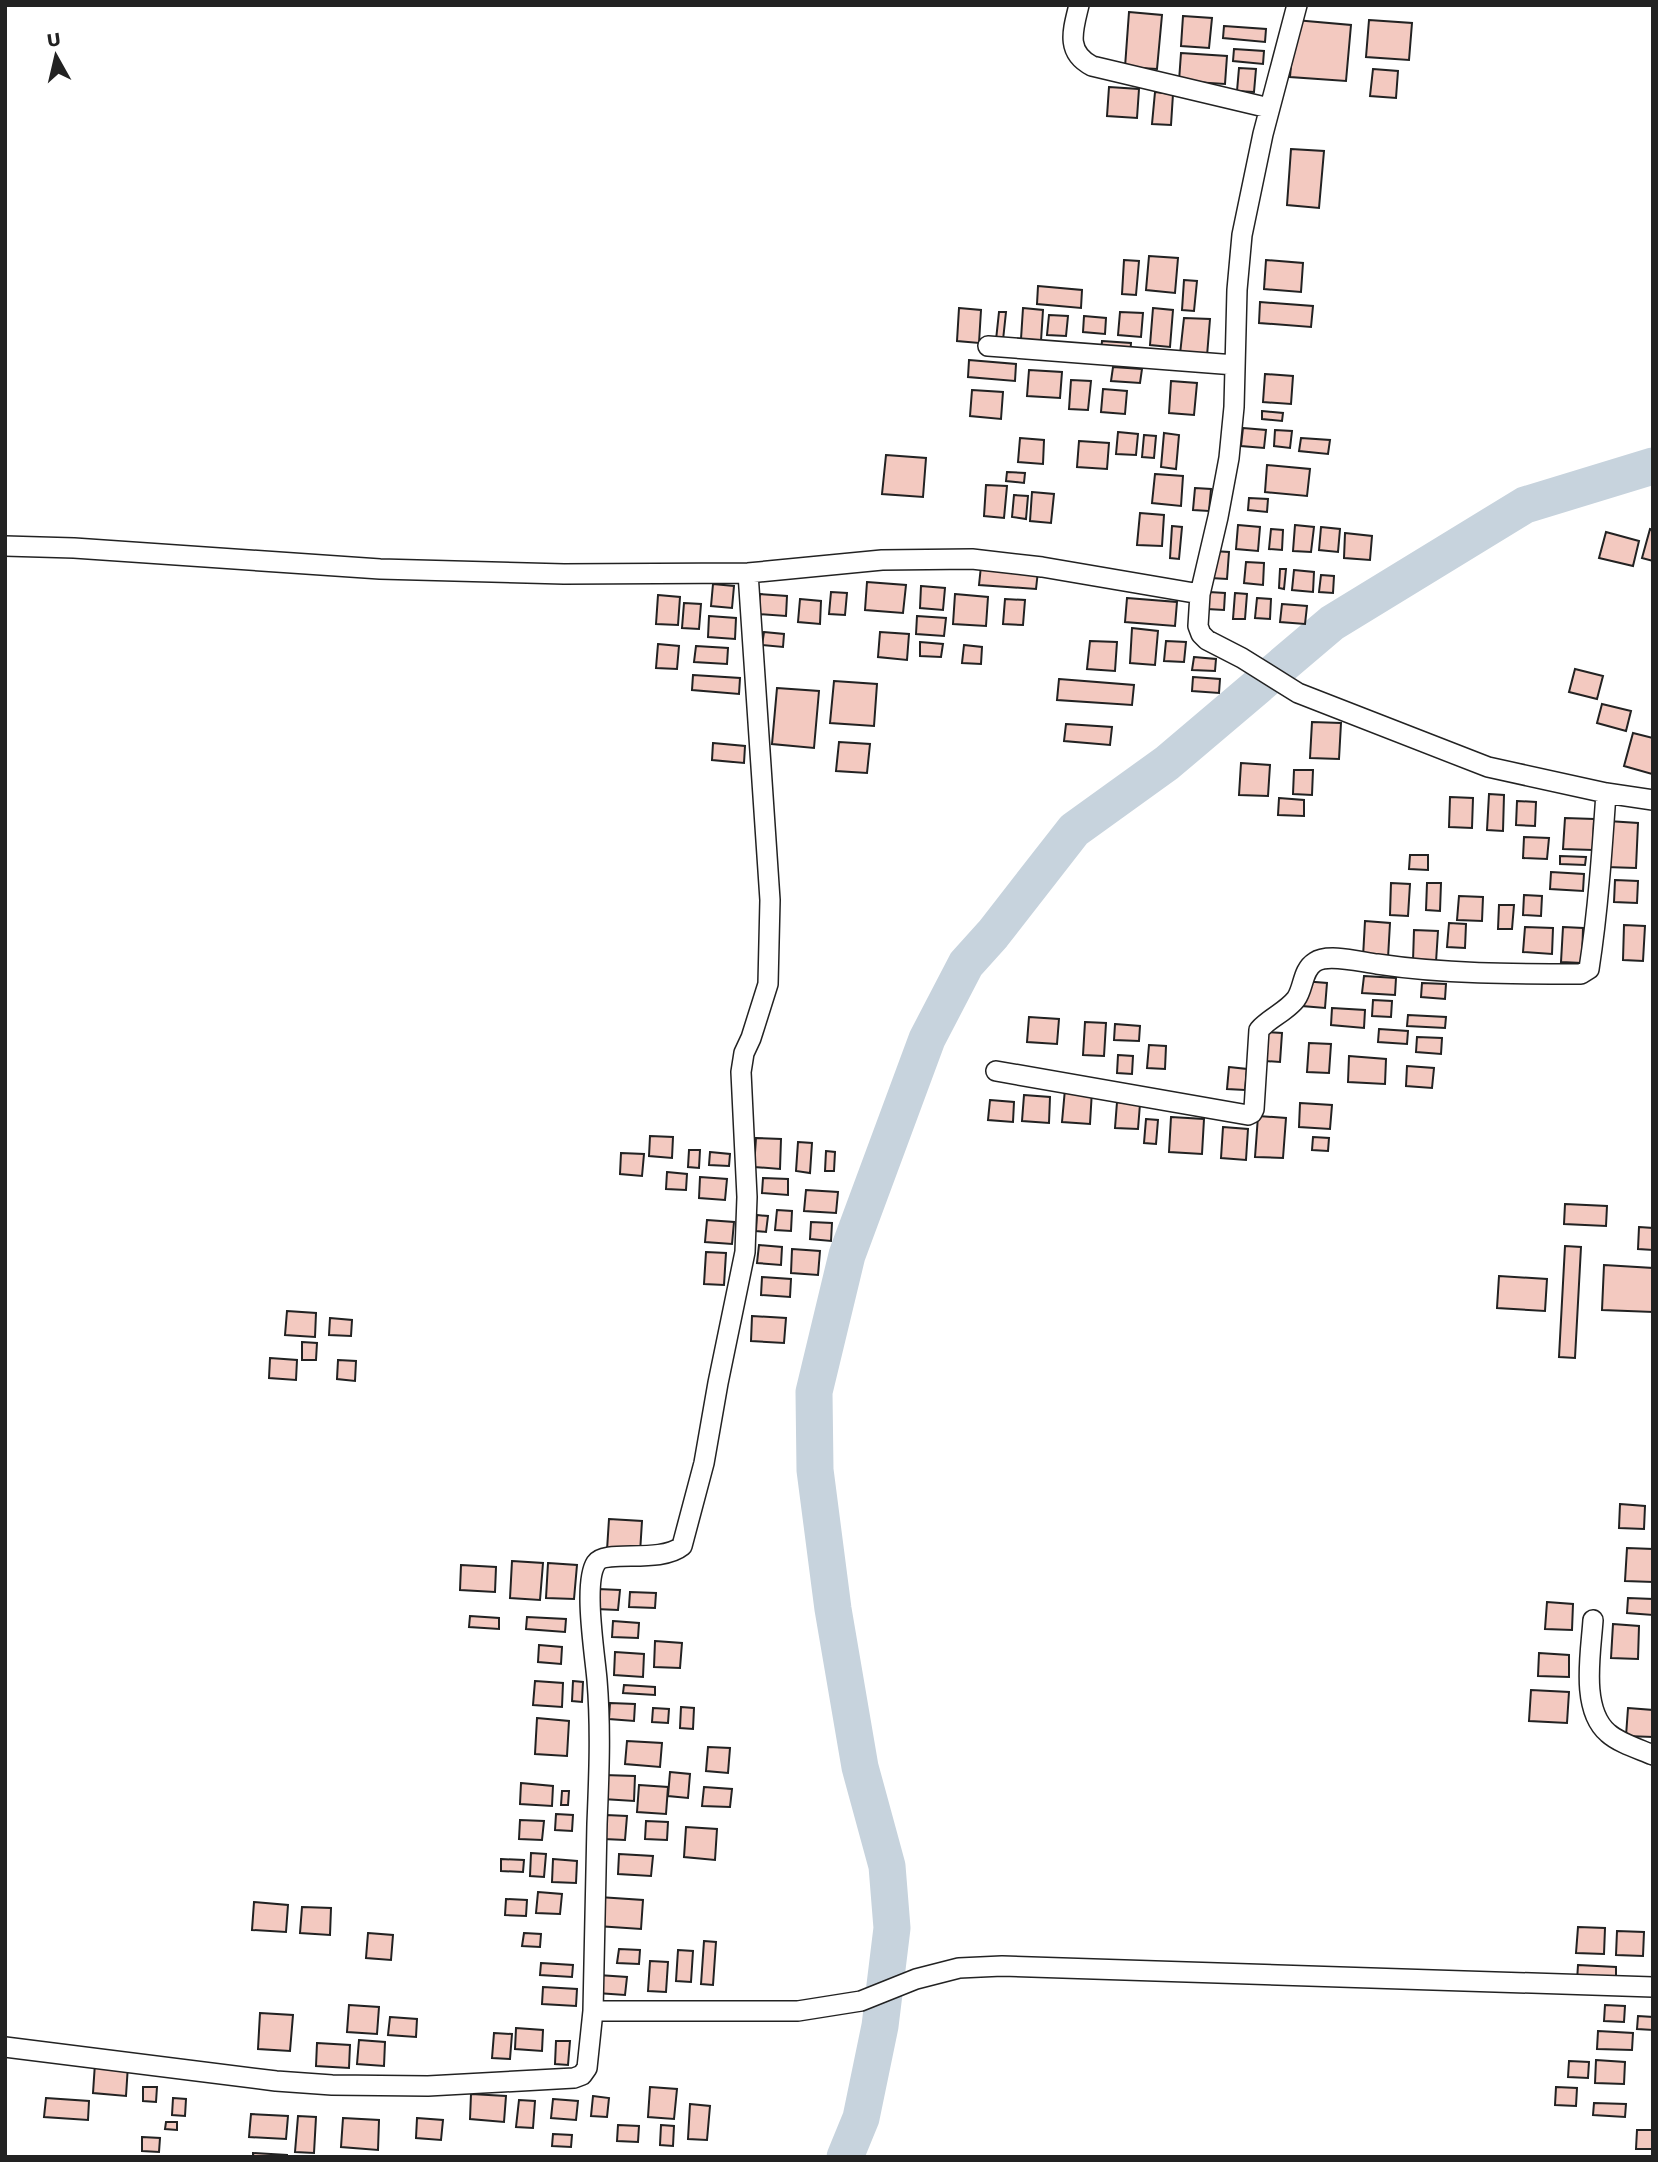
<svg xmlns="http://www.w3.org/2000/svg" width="1658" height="2162" font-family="'Work Sans',sans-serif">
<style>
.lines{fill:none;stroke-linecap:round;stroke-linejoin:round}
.river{stroke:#c7d3dd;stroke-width:37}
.building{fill:#f3c9c0;stroke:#222;stroke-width:2}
.minor-casing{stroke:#222;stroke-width:22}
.minor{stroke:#fff;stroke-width:19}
</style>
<rect width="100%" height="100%" fill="#fff"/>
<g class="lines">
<!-- river -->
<path class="river" d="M 845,2157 L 861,2118 L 880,2026 L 892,1928 L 887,1866 L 860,1767 L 833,1609 L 815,1470 L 814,1392 L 847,1255 L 927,1039 L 966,964 L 993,934 L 1074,830 L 1167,763 L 1332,623 L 1525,505 L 1653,466"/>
</g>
<!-- building -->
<path class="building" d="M 1129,12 L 1162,15 L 1157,69 L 1125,67 Z
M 1183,16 L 1212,18 L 1209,48 L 1181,46 Z
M 1295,20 L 1351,25 L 1346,81 L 1290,77 Z
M 1369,20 L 1412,23 L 1409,60 L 1366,57 Z
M 1224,26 L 1266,29 L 1265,42 L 1223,38 Z
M 1234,49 L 1264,51 L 1263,64 L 1233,61 Z
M 1181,53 L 1227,56 L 1225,84 L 1179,81 Z
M 1239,68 L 1256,69 L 1254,92 L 1237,91 Z
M 1373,69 L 1398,71 L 1396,98 L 1370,96 Z
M 1109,87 L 1139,89 L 1137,118 L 1107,116 Z
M 1155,92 L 1173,94 L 1171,125 L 1152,124 Z
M 1291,149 L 1324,151 L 1319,208 L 1287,205 Z
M 1149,256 L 1178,258 L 1175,293 L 1146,290 Z
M 1124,260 L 1139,261 L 1136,295 L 1122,294 Z
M 1266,260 L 1303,263 L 1301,292 L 1264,289 Z
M 1184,280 L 1197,281 L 1194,311 L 1182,310 Z
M 1038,286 L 1082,290 L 1081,308 L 1037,304 Z
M 1260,302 L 1313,306 L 1311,327 L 1259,323 Z
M 959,308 L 981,310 L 979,343 L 957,341 Z
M 1023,308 L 1043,310 L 1041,341 L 1021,339 Z
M 1153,308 L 1173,310 L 1170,347 L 1150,345 Z
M 999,312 L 1006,312 L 1003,340 L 996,340 Z
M 1120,312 L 1143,313 L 1141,337 L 1118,335 Z
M 1049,315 L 1068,316 L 1066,336 L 1047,335 Z
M 1084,316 L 1106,318 L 1105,334 L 1083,332 Z
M 1184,318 L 1210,319 L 1207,356 L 1180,354 Z
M 1102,341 L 1131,343 L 1130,355 L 1101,353 Z
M 969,360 L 1016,364 L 1015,381 L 968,377 Z
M 1113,367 L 1142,369 L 1140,383 L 1111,381 Z
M 1029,370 L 1062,372 L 1060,398 L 1027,396 Z
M 1265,374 L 1293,376 L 1291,404 L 1263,402 Z
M 1071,380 L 1091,381 L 1088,410 L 1069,409 Z
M 1171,381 L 1197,383 L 1194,415 L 1169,413 Z
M 1103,389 L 1127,391 L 1125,414 L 1101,412 Z
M 972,390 L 1003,392 L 1001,419 L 970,416 Z
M 1262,411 L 1283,413 L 1282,421 L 1262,419 Z
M 1243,428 L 1266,430 L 1264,448 L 1241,446 Z
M 1275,430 L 1292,431 L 1290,448 L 1274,446 Z
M 1118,432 L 1138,434 L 1136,455 L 1116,454 Z
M 1164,433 L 1179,435 L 1176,469 L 1161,467 Z
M 1144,435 L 1156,436 L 1154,458 L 1142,457 Z
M 1020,438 L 1044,440 L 1043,464 L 1018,462 Z
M 1301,438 L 1330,440 L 1328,454 L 1299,451 Z
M 1079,441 L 1109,443 L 1107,469 L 1077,467 Z
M 886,455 L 926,458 L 923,497 L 882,494 Z
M 1267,465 L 1310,469 L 1307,496 L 1265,492 Z
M 1007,472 L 1025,473 L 1024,483 L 1006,481 Z
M 1155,474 L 1183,476 L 1181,506 L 1152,503 Z
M 986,485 L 1007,486 L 1004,518 L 984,516 Z
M 1195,488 L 1211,489 L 1209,511 L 1193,510 Z
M 1032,492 L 1054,494 L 1051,523 L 1030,521 Z
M 1014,495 L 1028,496 L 1026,519 L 1012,517 Z
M 1249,498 L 1268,499 L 1267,512 L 1248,510 Z
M 1140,513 L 1164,515 L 1162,546 L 1137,545 Z
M 1238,525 L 1260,527 L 1258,551 L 1236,549 Z
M 1295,525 L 1314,527 L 1311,552 L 1293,551 Z
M 1172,526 L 1182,527 L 1179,559 L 1170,558 Z
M 1321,527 L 1340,529 L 1338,552 L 1319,550 Z
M 1271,529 L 1283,530 L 1282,550 L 1269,549 Z
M 1650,529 L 1653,530 L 1653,561 L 1642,558 Z
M 1606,532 L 1639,541 L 1633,566 L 1599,558 Z
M 1345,533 L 1372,536 L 1370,560 L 1344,558 Z
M 1213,551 L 1229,552 L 1227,579 L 1211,578 Z
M 1246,562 L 1264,563 L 1263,585 L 1244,583 Z
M 981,566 L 1038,571 L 1036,589 L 979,585 Z
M 1280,569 L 1286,569 L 1284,589 L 1279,588 Z
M 1294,570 L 1314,572 L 1313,592 L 1292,590 Z
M 1321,575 L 1334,576 L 1333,593 L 1319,592 Z
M 867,582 L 906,585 L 903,613 L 865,610 Z
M 713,584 L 734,586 L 732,608 L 711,606 Z
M 921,586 L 945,588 L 943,610 L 920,608 Z
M 831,592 L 847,593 L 845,615 L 829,614 Z
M 1209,592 L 1225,593 L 1224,610 L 1207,609 Z
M 1235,593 L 1247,594 L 1245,619 L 1233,619 Z
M 760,594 L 787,596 L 786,616 L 758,614 Z
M 955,594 L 988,597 L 986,626 L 953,624 Z
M 658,595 L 680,597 L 678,625 L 656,624 Z
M 1127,598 L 1177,602 L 1175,626 L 1125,622 Z
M 1257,598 L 1271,599 L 1270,619 L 1255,618 Z
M 800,599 L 821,601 L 820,624 L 798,622 Z
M 1005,599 L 1025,600 L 1023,625 L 1003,624 Z
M 684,603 L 701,604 L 699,629 L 682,628 Z
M 1282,604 L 1307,606 L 1305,624 L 1280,622 Z
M 709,616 L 736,618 L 735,639 L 708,637 Z
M 917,616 L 946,618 L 944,636 L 916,634 Z
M 1132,628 L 1158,631 L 1155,665 L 1130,663 Z
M 764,632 L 784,634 L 783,647 L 762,645 Z
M 880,632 L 909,634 L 907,660 L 878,657 Z
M 1090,641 L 1117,642 L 1115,671 L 1087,669 Z
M 1166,641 L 1186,642 L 1184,662 L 1164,661 Z
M 920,642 L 943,644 L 941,657 L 920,656 Z
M 658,644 L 679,646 L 677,669 L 656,668 Z
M 964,645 L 982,647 L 981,664 L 962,663 Z
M 696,646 L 728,648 L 727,664 L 694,662 Z
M 1194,657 L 1216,659 L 1215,671 L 1192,670 Z
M 1575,669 L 1603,676 L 1597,699 L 1569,692 Z
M 693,675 L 740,678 L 739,694 L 692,690 Z
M 1193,677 L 1220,679 L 1219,693 L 1192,691 Z
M 1059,679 L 1134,685 L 1132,705 L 1057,700 Z
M 834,681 L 877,684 L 874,726 L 830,723 Z
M 777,688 L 819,691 L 814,748 L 772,744 Z
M 1602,704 L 1631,711 L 1626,731 L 1597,723 Z
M 1312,722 L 1341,723 L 1339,759 L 1310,758 Z
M 1066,724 L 1112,727 L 1110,745 L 1064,741 Z
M 1633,733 L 1653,738 L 1652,774 L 1624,766 Z
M 839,742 L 870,744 L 867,773 L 836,771 Z
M 713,743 L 745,746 L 744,763 L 712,760 Z
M 1241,763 L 1270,765 L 1268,796 L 1239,795 Z
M 1294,770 L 1313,770 L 1312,795 L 1293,794 Z
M 1489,794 L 1504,795 L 1503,831 L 1487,830 Z
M 1450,797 L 1473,798 L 1472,828 L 1449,827 Z
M 1279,798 L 1304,800 L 1304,816 L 1278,815 Z
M 1517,801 L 1536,802 L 1535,826 L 1516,825 Z
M 1565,818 L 1594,819 L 1593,850 L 1563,849 Z
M 1608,821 L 1638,823 L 1636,868 L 1606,867 Z
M 1524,837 L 1549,838 L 1547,859 L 1523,858 Z
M 1410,855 L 1428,855 L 1428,870 L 1409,869 Z
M 1560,856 L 1586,857 L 1585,865 L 1560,864 Z
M 1551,872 L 1584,874 L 1583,891 L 1550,889 Z
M 1615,880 L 1638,881 L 1637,903 L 1614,902 Z
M 1391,883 L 1410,884 L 1408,916 L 1390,915 Z
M 1427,883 L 1441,883 L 1440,911 L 1426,910 Z
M 1524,895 L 1542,896 L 1541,916 L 1523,915 Z
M 1459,896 L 1483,897 L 1482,921 L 1457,920 Z
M 1499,905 L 1514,905 L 1512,929 L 1498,929 Z
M 1365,921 L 1390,923 L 1388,958 L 1363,957 Z
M 1449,923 L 1466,924 L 1465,948 L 1447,947 Z
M 1624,925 L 1645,926 L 1643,961 L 1623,960 Z
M 1525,927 L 1553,928 L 1552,954 L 1523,952 Z
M 1563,927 L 1583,928 L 1582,963 L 1561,962 Z
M 1414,930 L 1438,931 L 1436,962 L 1413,961 Z
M 1364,976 L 1396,978 L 1395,995 L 1362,993 Z
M 1303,981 L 1327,983 L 1325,1008 L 1302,1006 Z
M 1422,983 L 1446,984 L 1445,999 L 1421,997 Z
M 1373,1000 L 1392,1001 L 1391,1017 L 1372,1016 Z
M 1332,1008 L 1365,1010 L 1364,1028 L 1331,1025 Z
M 1408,1015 L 1446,1017 L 1445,1028 L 1407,1026 Z
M 1029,1017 L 1059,1019 L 1057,1044 L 1027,1042 Z
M 1085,1022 L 1106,1023 L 1104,1056 L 1083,1055 Z
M 1115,1024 L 1140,1026 L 1139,1041 L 1114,1040 Z
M 1379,1029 L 1408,1031 L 1407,1044 L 1378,1042 Z
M 1267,1032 L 1282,1033 L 1280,1062 L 1265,1061 Z
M 1417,1037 L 1442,1038 L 1441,1054 L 1416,1052 Z
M 1309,1043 L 1331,1044 L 1329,1073 L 1307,1072 Z
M 1149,1045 L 1166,1046 L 1165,1069 L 1147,1068 Z
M 1118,1055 L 1133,1056 L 1132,1074 L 1117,1073 Z
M 1349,1056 L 1386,1059 L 1385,1084 L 1348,1082 Z
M 1407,1066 L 1434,1068 L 1432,1088 L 1406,1086 Z
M 1229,1067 L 1247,1069 L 1245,1090 L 1227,1089 Z
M 1065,1089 L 1092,1090 L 1090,1124 L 1062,1122 Z
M 1024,1095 L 1050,1097 L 1049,1123 L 1022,1121 Z
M 990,1100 L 1014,1102 L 1013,1122 L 988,1120 Z
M 1117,1102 L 1140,1104 L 1138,1129 L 1115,1128 Z
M 1300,1103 L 1332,1105 L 1330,1129 L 1299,1127 Z
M 1258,1116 L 1286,1118 L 1283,1158 L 1255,1157 Z
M 1171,1117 L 1204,1119 L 1202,1154 L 1169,1152 Z
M 1146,1119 L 1158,1120 L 1156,1144 L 1144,1143 Z
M 1223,1127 L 1248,1129 L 1246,1160 L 1221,1158 Z
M 650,1136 L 673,1137 L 672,1158 L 649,1156 Z
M 1313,1137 L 1329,1138 L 1328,1151 L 1312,1150 Z
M 756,1138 L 781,1139 L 780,1169 L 754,1167 Z
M 798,1142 L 812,1143 L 810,1173 L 796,1171 Z
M 689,1150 L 700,1150 L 699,1168 L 688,1167 Z
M 826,1151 L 835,1152 L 834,1171 L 825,1171 Z
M 710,1152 L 730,1154 L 729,1166 L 709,1165 Z
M 621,1153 L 644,1154 L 642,1176 L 620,1174 Z
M 667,1172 L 687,1174 L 686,1190 L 666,1189 Z
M 700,1177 L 727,1179 L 725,1200 L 699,1198 Z
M 763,1178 L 788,1179 L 788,1195 L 762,1193 Z
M 806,1190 L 838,1192 L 836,1213 L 804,1211 Z
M 1565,1204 L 1607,1206 L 1606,1226 L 1564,1224 Z
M 777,1210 L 792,1211 L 791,1231 L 775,1230 Z
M 757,1215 L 768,1216 L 766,1232 L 756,1231 Z
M 707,1220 L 734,1222 L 732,1244 L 705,1242 Z
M 811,1222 L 832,1223 L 831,1241 L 810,1239 Z
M 1639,1227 L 1653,1228 L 1653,1250 L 1638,1249 Z
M 759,1245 L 782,1247 L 781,1265 L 757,1263 Z
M 1565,1246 L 1581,1247 L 1575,1358 L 1559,1357 Z
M 792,1249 L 820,1251 L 818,1275 L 791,1273 Z
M 706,1252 L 726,1253 L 724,1285 L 704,1284 Z
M 1604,1265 L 1653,1268 L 1653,1312 L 1602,1310 Z
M 1499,1276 L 1547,1279 L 1545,1311 L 1497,1308 Z
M 762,1277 L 791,1279 L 790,1297 L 761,1295 Z
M 287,1311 L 316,1313 L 315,1337 L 285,1335 Z
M 752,1316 L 786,1318 L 784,1343 L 751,1341 Z
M 330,1318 L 352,1320 L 351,1336 L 329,1335 Z
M 302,1342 L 317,1343 L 316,1360 L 302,1360 Z
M 270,1358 L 297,1360 L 296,1380 L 269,1378 Z
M 338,1360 L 356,1361 L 355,1381 L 337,1379 Z
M 1620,1504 L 1645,1506 L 1644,1529 L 1619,1528 Z
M 609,1519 L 642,1521 L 640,1553 L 607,1550 Z
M 1627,1548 L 1653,1549 L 1653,1582 L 1625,1581 Z
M 512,1561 L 543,1563 L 540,1600 L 510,1598 Z
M 548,1563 L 577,1565 L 574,1599 L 546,1598 Z
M 461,1565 L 496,1567 L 495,1592 L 460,1590 Z
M 598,1589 L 620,1590 L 618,1610 L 596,1609 Z
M 630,1592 L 656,1593 L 655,1608 L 629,1607 Z
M 1628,1598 L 1653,1599 L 1653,1615 L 1627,1613 Z
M 1547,1602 L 1573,1604 L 1572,1630 L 1545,1629 Z
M 470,1616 L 499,1618 L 499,1629 L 469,1627 Z
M 527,1617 L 566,1619 L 565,1632 L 526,1629 Z
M 613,1621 L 639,1623 L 638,1638 L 612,1637 Z
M 1613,1624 L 1639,1626 L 1638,1659 L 1611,1658 Z
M 655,1641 L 682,1643 L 680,1668 L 654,1667 Z
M 539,1645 L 562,1647 L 561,1664 L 538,1662 Z
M 615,1652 L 644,1654 L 643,1677 L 614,1675 Z
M 1539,1653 L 1569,1655 L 1569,1677 L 1538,1676 Z
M 535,1681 L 563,1683 L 562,1707 L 533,1705 Z
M 573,1681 L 583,1682 L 582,1702 L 572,1701 Z
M 624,1685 L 655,1687 L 655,1695 L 623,1693 Z
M 1531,1690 L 1569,1692 L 1567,1723 L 1529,1721 Z
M 610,1703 L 635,1704 L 634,1721 L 609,1719 Z
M 681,1707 L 694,1708 L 693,1729 L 680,1728 Z
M 653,1708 L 669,1709 L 668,1723 L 652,1722 Z
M 1628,1708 L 1653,1710 L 1653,1737 L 1626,1736 Z
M 537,1718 L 569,1721 L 567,1756 L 535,1754 Z
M 627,1741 L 662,1743 L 660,1767 L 625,1764 Z
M 708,1747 L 730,1748 L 728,1773 L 706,1771 Z
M 670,1772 L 690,1774 L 688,1798 L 668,1796 Z
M 604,1775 L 635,1776 L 634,1801 L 603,1799 Z
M 521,1783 L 553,1786 L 552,1806 L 520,1804 Z
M 639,1785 L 668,1787 L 666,1814 L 637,1812 Z
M 704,1787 L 732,1789 L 730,1807 L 702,1806 Z
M 562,1791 L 569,1791 L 568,1805 L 561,1805 Z
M 556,1814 L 573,1815 L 572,1831 L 555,1830 Z
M 606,1815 L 627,1816 L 625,1840 L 604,1839 Z
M 520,1820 L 544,1821 L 542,1840 L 519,1839 Z
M 646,1821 L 668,1822 L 667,1840 L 645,1839 Z
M 686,1827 L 717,1829 L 715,1860 L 684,1857 Z
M 531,1853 L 546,1854 L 544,1877 L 530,1876 Z
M 619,1854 L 653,1856 L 651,1876 L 618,1874 Z
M 501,1859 L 524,1860 L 523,1872 L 501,1871 Z
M 553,1859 L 577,1861 L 576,1883 L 552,1882 Z
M 538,1892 L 562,1894 L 560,1914 L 536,1913 Z
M 599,1897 L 643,1900 L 641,1929 L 597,1926 Z
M 506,1899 L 527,1900 L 526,1916 L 505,1915 Z
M 254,1902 L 288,1905 L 286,1932 L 252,1930 Z
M 302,1907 L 331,1908 L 330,1935 L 300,1933 Z
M 1578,1927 L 1605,1928 L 1604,1954 L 1576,1953 Z
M 1617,1931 L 1644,1932 L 1643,1956 L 1616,1955 Z
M 368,1933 L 393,1935 L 391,1960 L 366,1958 Z
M 524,1933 L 541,1934 L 540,1947 L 522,1946 Z
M 704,1941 L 716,1942 L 713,1985 L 701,1984 Z
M 619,1949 L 640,1950 L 639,1964 L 617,1963 Z
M 678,1950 L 693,1951 L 691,1982 L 676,1981 Z
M 650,1961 L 668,1962 L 666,1992 L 648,1991 Z
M 541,1963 L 573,1965 L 572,1977 L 540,1975 Z
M 1578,1965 L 1616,1967 L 1616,1983 L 1577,1981 Z
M 598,1975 L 627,1977 L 625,1995 L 597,1993 Z
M 543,1987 L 577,1989 L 576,2006 L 542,2004 Z
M 349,2005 L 379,2007 L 377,2034 L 347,2032 Z
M 1605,2005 L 1625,2006 L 1624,2022 L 1604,2021 Z
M 260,2013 L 293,2015 L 290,2051 L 258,2049 Z
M 1638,2016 L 1653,2017 L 1653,2030 L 1637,2029 Z
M 390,2017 L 417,2019 L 416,2037 L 388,2035 Z
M 516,2028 L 543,2030 L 542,2051 L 515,2049 Z
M 1598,2031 L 1633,2033 L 1632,2050 L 1597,2049 Z
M 494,2033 L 512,2034 L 510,2059 L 492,2058 Z
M 359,2040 L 385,2042 L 384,2066 L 357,2064 Z
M 556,2041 L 570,2041 L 568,2065 L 555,2064 Z
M 317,2043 L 350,2045 L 349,2068 L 316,2066 Z
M 1596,2060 L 1625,2062 L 1624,2084 L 1595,2083 Z
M 1569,2061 L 1589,2062 L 1588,2078 L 1568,2077 Z
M 95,2063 L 128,2065 L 126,2096 L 93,2093 Z
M 143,2087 L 157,2087 L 156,2102 L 143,2101 Z
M 650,2087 L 677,2089 L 674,2119 L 648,2117 Z
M 1556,2087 L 1577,2088 L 1576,2106 L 1555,2105 Z
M 471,2094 L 506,2096 L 504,2122 L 470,2119 Z
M 593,2096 L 609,2098 L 607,2117 L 591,2116 Z
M 46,2098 L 89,2101 L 88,2120 L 44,2117 Z
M 173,2098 L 186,2099 L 185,2116 L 172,2115 Z
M 553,2099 L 578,2101 L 576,2120 L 551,2118 Z
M 519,2100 L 535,2101 L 533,2128 L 516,2127 Z
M 1594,2103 L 1626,2104 L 1625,2117 L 1593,2115 Z
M 690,2104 L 710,2106 L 707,2140 L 688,2139 Z
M 251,2114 L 288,2116 L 286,2139 L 249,2137 Z
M 298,2116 L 316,2117 L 314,2153 L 295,2152 Z
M 343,2118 L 379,2120 L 378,2150 L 341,2147 Z
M 417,2118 L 443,2120 L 441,2140 L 416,2138 Z
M 166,2122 L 177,2122 L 177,2130 L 165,2129 Z
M 618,2125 L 639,2126 L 638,2142 L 617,2141 Z
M 661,2125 L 674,2126 L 673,2146 L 660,2145 Z
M 1637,2130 L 1653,2130 L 1653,2149 L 1636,2149 Z
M 553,2134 L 572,2135 L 571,2147 L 552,2146 Z
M 142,2137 L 160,2138 L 159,2152 L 142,2151 Z
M 253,2153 L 287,2155 L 287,2157 L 253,2157 Z"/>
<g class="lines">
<!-- minor casing -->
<g class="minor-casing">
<path id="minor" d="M 1079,5 C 1073,30 1065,52 1092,66 L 1269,108
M 988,346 L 1235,365
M 5,546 L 74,548 L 380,569 L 564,574 L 748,573 L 882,560 L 972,559 L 1042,567 L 1200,594 L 1198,626 L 1201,634 L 1207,640 L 1242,658 L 1298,693 L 1488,767 L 1606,793 L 1653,800
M 1200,594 L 1218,517 L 1229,458 L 1234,407 L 1237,290 L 1242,235 L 1263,134 L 1297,5
M 996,1071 L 1248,1115 L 1252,1113 L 1254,1109 L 1259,1030 C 1269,1018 1286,1012 1296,999 C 1304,988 1302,970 1315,962 C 1328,953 1361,962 1377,964 C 1444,974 1513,974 1581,974 L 1589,969 C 1598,911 1602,852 1606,793
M 1593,1620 C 1591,1652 1580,1709 1608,1733 C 1619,1743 1639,1749 1653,1755
M 593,2011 C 594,1949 596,1886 597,1824 C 599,1776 601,1728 597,1680 C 595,1655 583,1583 596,1563 C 605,1549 660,1564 682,1546 L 704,1463 L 718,1383 L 745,1252 L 747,1197 L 741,1072 L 744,1053 L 751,1038 L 768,984 L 770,900 L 748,573
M 5,2047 L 276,2081 L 332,2085 L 428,2086 L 574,2078 L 582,2075 L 587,2068 L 593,2011 L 798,2011 L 861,2001 L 916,1979 L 959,1968 L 1002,1966 L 1653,1987"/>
</g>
<!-- minor -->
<use href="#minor" class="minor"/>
</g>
<!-- border -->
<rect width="1658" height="2162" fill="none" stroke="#222222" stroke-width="14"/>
<!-- north arrow -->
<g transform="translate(56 56) rotate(352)" stroke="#ffffff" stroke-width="5" paint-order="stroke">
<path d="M0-5L12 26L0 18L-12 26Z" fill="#222222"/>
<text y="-10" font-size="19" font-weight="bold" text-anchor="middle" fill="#222222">U</text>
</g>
</svg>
